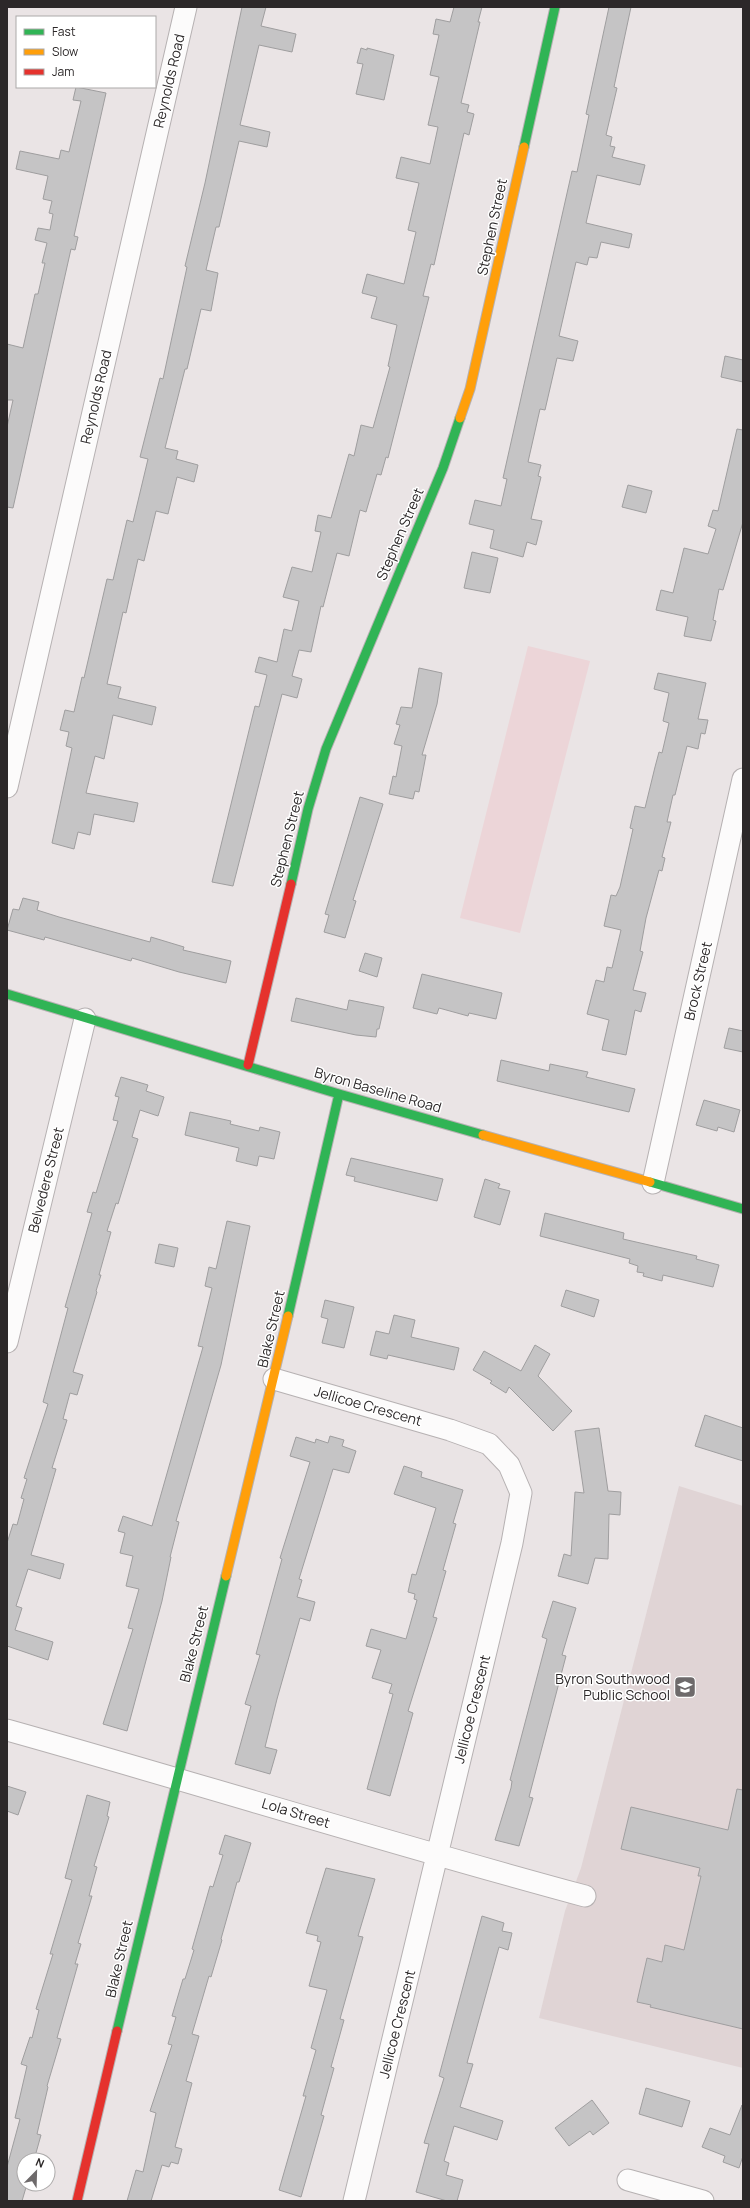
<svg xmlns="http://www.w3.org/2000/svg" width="750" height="2208" font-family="Manrope,sans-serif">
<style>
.built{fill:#e0d4d5}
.green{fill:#ecd5d8}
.building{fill:#c5c4c5;stroke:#9f9e9f}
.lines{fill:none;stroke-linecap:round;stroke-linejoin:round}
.street-casing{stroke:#b6b1b2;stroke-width:23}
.fast-casing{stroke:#b6b1b2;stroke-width:11}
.slow-casing{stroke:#b6b1b2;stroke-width:11}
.jam-casing{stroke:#b6b1b2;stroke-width:11}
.street{stroke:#fcfbfb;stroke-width:21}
.fast{stroke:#30b455;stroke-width:9}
.slow{stroke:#ff9f0a;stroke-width:9}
.jam{stroke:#e5322d;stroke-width:9}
.labels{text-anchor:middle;stroke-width:3;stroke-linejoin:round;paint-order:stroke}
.street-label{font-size:14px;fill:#2c2829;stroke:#fff}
.poi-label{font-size:14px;fill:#2c2829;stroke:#fff;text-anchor:end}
</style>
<rect width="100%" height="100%" fill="#eae4e5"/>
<!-- built -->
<path class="built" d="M 679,1486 L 743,1506 L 743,2068 L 539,2018 L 565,1911 L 581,1868 Z"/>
<!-- green -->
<path class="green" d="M 528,646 L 590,661 L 520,933 L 460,918 Z"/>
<!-- building -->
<path class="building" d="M 242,7 L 266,7 L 261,26 L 296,34 L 292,52 L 259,45 L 240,125 L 270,132 L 267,147 L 239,141 L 219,227 L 216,227 L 206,270 L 218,273 L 211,311 L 201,309 L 187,369 L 185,369 L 165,448 L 178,451 L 176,459 L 198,465 L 194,482 L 177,477 L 168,514 L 156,511 L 144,561 L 138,559 L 126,613 L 123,612 L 107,684 L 121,687 L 118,698 L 156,707 L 152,725 L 113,715 L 104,759 L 95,756 L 86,793 L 138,803 L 134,822 L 94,814 L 90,835 L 78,832 L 74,849 L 52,843 L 72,748 L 66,746 L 69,732 L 60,730 L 65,710 L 74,712 L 82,677 L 84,678 L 107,579 L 113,580 L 127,520 L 133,522 L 148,459 L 140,457 L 160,378 L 163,379 L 187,267 L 185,266 L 205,183 Z
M 454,7 L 482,7 L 478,22 L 480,22 L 461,103 L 469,105 L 467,112 L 474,114 L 469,135 L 464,133 L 434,265 L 431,264 L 423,296 L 429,297 L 388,458 L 386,457 L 381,475 L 377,474 L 366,512 L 360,510 L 349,556 L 337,553 L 323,607 L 321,606 L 311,652 L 299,650 L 292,676 L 302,679 L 297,698 L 282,694 L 233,886 L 212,882 L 255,706 L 259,707 L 267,675 L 255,672 L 259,657 L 277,662 L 284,629 L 292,631 L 299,601 L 283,597 L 292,567 L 312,572 L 321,532 L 315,531 L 318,515 L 331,518 L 349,454 L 354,456 L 361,425 L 373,428 L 390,367 L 388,366 L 397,325 L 371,318 L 377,297 L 362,293 L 367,274 L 404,284 L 416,232 L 408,230 L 419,183 L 396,178 L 401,157 L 430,164 L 438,127 L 428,125 L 439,77 L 430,75 L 439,35 L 433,34 L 436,19 L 450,22 Z
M 609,7 L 631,7 L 614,87 L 617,88 L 606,135 L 612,137 L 610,146 L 615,147 L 612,157 L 645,165 L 640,185 L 597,175 L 586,223 L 632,234 L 629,248 L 601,242 L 597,258 L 589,257 L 587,265 L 576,262 L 559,336 L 578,341 L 573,361 L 557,358 L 545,410 L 540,409 L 528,462 L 541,465 L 538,476 L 541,477 L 531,519 L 542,521 L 536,545 L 527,542 L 523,557 L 490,548 L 494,530 L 469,524 L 475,500 L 501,506 L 507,479 L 503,478 L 572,171 L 577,172 L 589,115 L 586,114 Z
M 361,48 L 367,50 L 367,48 L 394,55 L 384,100 L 356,94 L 363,64 L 357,63 Z
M 76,87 L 106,93 L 74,236 L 78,237 L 75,250 L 71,249 L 13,508 L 7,507 L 7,427 L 13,400 L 7,400 L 7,344 L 23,348 L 35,294 L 38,294 L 45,263 L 42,263 L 47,243 L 35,240 L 38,228 L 50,230 L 53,214 L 49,213 L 52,201 L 43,199 L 48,176 L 16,169 L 20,151 L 59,159 L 61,150 L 69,152 L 81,101 L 73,100 Z
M 725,356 L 743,360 L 743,382 L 721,377 Z
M 737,429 L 743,430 L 743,522 L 723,590 L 719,589 L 713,620 L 716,621 L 711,641 L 684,636 L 688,617 L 656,610 L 661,590 L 673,593 L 684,548 L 708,554 L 716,529 L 708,526 L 713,510 L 718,511 Z
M 628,485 L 652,491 L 646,513 L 622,507 Z
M 472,552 L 498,558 L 490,593 L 464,588 Z
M 419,668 L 442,673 L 437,704 L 422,755 L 426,755 L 419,792 L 415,791 L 413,799 L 389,794 L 393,776 L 396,777 L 402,746 L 394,744 L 400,725 L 396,724 L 401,707 L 412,708 Z
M 658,673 L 706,683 L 698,719 L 708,720 L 705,734 L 701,733 L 698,749 L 687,746 L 675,795 L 673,795 L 667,822 L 671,822 L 662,857 L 665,858 L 662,871 L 659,870 L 646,918 L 640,951 L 643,952 L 633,990 L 646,993 L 641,1012 L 635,1010 L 626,1055 L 602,1050 L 609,1020 L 587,1014 L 596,980 L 604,982 L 607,967 L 612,968 L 621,930 L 604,926 L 611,895 L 616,896 L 620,887 L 633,829 L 630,828 L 635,806 L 645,808 L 655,767 L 659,752 L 662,753 L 669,723 L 663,721 L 669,693 L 654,689 Z
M 360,797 L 383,804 L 353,900 L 356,901 L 345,938 L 324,932 L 329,915 L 325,914 Z
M 23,898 L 39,902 L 37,910 L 59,917 L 150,942 L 151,937 L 184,947 L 183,950 L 231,961 L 226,983 L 179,972 L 132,958 L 131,961 L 45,937 L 44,940 L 7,930 L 13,909 L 19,910 Z
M 365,953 L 382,958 L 377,977 L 359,971 Z
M 422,974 L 502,993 L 496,1019 L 469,1013 L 468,1016 L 439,1008 L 437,1014 L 413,1008 Z
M 296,998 L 347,1010 L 349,1000 L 384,1007 L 379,1029 L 377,1029 L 376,1037 L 356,1035 L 291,1021 Z
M 729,1028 L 743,1031 L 743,1052 L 724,1048 Z
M 501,1060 L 549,1071 L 550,1064 L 588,1072 L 586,1077 L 635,1089 L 629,1112 L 497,1081 Z
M 121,1077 L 148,1085 L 146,1091 L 164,1097 L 158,1116 L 140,1110 L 132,1137 L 138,1139 L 118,1204 L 116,1203 L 107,1231 L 111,1232 L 99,1275 L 101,1275 L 96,1291 L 97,1292 L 73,1372 L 83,1375 L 77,1395 L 70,1393 L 63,1419 L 67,1420 L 52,1468 L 56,1469 L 31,1555 L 64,1564 L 60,1579 L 28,1569 L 16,1606 L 22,1608 L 15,1630 L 53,1642 L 48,1660 L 7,1646 L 7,1543 L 13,1524 L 17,1525 L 24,1499 L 21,1498 L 27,1479 L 24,1478 L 48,1404 L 43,1402 L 68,1308 L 65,1307 L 92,1213 L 87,1212 L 93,1192 L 96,1193 L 118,1121 L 113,1120 L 119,1097 L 115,1096 Z
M 704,1100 L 740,1110 L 734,1132 L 718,1127 L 717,1131 L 696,1125 Z
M 190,1112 L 231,1121 L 230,1124 L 259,1131 L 260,1127 L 280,1132 L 274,1159 L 259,1156 L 257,1166 L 236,1161 L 239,1148 L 185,1135 Z
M 351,1158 L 443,1179 L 437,1201 L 354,1181 L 355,1177 L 346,1175 Z
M 485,1179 L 500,1184 L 498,1188 L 510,1191 L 500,1225 L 474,1217 Z
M 545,1213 L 624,1233 L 623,1239 L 697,1256 L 696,1259 L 719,1265 L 713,1287 L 663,1275 L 662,1281 L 643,1276 L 644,1273 L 637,1272 L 638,1266 L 629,1263 L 630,1259 L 540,1236 Z
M 227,1221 L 250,1226 L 221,1365 L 176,1521 L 179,1522 L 170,1557 L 171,1557 L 162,1601 L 127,1731 L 103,1724 L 133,1629 L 128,1628 L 139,1589 L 126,1586 L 133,1556 L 120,1553 L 125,1533 L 118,1531 L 123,1516 L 152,1526 L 203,1347 L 198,1346 L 212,1288 L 205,1286 L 209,1267 L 216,1269 Z
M 159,1244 L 178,1248 L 174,1267 L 155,1263 Z
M 566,1290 L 599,1300 L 594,1317 L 561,1306 Z
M 325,1300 L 354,1307 L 344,1348 L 322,1343 L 328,1319 L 321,1317 Z
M 394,1315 L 415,1320 L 411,1337 L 459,1348 L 454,1370 L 388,1355 L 387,1359 L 370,1355 L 376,1331 L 389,1334 Z
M 535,1345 L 550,1354 L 538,1376 L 572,1411 L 553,1431 L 509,1387 L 506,1393 L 490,1383 L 492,1381 L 473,1370 L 484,1351 L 521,1371 Z
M 705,1415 L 743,1428 L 743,1461 L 695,1446 Z
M 599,1428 L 608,1491 L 621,1492 L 620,1515 L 609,1514 L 608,1559 L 595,1558 L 588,1584 L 558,1576 L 564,1554 L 571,1556 L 575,1492 L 584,1493 L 575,1431 Z
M 330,1436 L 344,1440 L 342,1446 L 356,1451 L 349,1473 L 333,1469 L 299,1579 L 302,1580 L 297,1597 L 315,1602 L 310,1621 L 300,1618 L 277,1699 L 265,1747 L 277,1750 L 270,1774 L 235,1764 L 251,1706 L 245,1704 L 260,1655 L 256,1654 L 282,1559 L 280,1558 L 310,1462 L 290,1456 L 296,1437 L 315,1443 L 316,1439 L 328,1443 Z
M 404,1466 L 422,1472 L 421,1477 L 463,1490 L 453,1523 L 456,1524 L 443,1570 L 446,1571 L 433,1617 L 437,1618 L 408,1711 L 413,1713 L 390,1796 L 367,1789 L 393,1694 L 389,1693 L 392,1684 L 372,1678 L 381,1650 L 366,1646 L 371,1629 L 406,1639 L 417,1600 L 414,1599 L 415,1594 L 408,1592 L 412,1574 L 416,1575 L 436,1508 L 394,1494 Z
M 553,1601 L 576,1608 L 562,1655 L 566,1656 L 529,1797 L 533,1798 L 519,1846 L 495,1840 L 511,1788 L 512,1781 L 510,1780 L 547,1639 L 542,1637 Z
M 7,1786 L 26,1792 L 18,1815 L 7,1811 Z
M 737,1789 L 743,1790 L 743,2029 L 650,2007 L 651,2005 L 637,2002 L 647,1958 L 662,1962 L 665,1945 L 684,1950 L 701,1876 L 698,1876 L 700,1868 L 621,1849 L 631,1807 L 728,1830 Z
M 87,1795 L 110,1802 L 107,1816 L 109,1817 L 94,1866 L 97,1867 L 89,1896 L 92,1896 L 78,1943 L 81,1944 L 75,1964 L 78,1964 L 57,2038 L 61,2039 L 47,2086 L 48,2087 L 37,2134 L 41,2135 L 34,2160 L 24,2160 L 24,2184 L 27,2184 L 22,2201 L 7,2201 L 7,2167 L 20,2119 L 15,2118 L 27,2066 L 21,2064 L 30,2037 L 32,2038 L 39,2010 L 36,2009 L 53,1954 L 50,1954 L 72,1880 L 65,1878 Z
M 225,1835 L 251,1843 L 239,1882 L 237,1882 L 221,1939 L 222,1940 L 211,1977 L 209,1976 L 192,2034 L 199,2036 L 186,2081 L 192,2083 L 175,2147 L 182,2149 L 178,2164 L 171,2162 L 169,2167 L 162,2165 L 151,2201 L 127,2201 L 136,2170 L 143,2172 L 156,2113 L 150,2111 L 172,2045 L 168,2044 L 176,2017 L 172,2016 L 183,1979 L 185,1979 L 194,1950 L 192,1949 L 210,1886 L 213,1887 L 223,1855 L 219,1854 Z
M 326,1868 L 375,1879 L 358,1936 L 363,1937 L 340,2019 L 344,2020 L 331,2067 L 334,2068 L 321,2115 L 324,2116 L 301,2197 L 279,2190 L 306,2096 L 303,2096 L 316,2050 L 311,2048 L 327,1990 L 309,1986 L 321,1942 L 317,1941 L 318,1936 L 306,1933 Z
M 482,1916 L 504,1923 L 502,1931 L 512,1933 L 508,1950 L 499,1947 L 467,2063 L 473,2064 L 460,2107 L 503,2121 L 497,2140 L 454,2126 L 444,2161 L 449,2163 L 446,2175 L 463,2180 L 457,2201 L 447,2201 L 416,2192 L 429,2144 L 424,2143 L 444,2078 L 439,2076 Z
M 646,2088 L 690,2101 L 682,2127 L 639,2114 Z
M 592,2100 L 609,2123 L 593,2135 L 590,2131 L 569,2146 L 555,2128 Z
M 742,2105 L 743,2156 L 739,2168 L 723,2162 L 725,2156 L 702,2147 L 710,2128 L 730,2135 Z"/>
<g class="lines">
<!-- street casing -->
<g class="street-casing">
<path id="street" d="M 7,787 L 186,7
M 653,1183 L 743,779
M 7,1342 L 85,1019
M 274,1379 L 450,1430 L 489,1444 L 509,1465 L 521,1493 L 512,1543 L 354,2201
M 7,1730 C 200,1784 391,1844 585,1896
M 628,2180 L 703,2201"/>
</g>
<!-- fast casing -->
<g class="fast-casing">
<path id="fast" d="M 524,147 L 555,7
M 291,884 L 308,809 L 326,749 L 443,468 L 460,418
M 7,994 L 339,1094 L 483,1135
M 650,1182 L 743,1209
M 288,1316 L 339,1094
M 117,2031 L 226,1576"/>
</g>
<!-- slow casing -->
<g class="slow-casing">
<path id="slow" d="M 460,418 L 470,389 L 524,147
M 483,1135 L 650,1182
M 226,1576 L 288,1316"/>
</g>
<!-- jam casing -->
<g class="jam-casing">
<path id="jam" d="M 248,1065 L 291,884
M 77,2201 L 117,2031"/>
</g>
<!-- street -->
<use href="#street" class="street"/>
<!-- fast -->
<use href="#fast" class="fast"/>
<!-- slow -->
<use href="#slow" class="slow"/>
<!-- jam -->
<use href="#jam" class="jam"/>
</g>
<!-- icons -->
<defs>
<g id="school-square" transform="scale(1.15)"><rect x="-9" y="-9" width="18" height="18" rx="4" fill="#6e6a6b" stroke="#fff"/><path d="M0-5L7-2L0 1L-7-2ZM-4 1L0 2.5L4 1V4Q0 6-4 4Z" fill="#fff"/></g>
</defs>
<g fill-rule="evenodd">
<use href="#school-square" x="685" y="1687"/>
</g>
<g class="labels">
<!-- street labels -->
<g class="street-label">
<text transform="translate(169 81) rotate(-77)" y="5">Reynolds Road</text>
<text transform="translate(492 227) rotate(-78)" y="5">Stephen Street</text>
<text transform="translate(96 397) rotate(-77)" y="5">Reynolds Road</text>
<text transform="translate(400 534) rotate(-67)" y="5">Stephen Street</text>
<text transform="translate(287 839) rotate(-76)" y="5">Stephen Street</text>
<text transform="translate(698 981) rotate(-77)" y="5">Brock Street</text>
<text transform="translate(378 1090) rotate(16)" y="5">Byron Baseline Road</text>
<text transform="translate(46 1180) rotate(-76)" y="5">Belvedere Street</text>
<text transform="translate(271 1329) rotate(-77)" y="5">Blake Street</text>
<text transform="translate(368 1406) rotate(16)" y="5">Jellicoe Crescent</text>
<text transform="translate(194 1644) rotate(-76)" y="5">Blake Street</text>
<text transform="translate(472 1709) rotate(-76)" y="5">Jellicoe Crescent</text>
<text transform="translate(296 1813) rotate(17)" y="5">Lola Street</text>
<text transform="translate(119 1959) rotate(-77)" y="5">Blake Street</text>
<text transform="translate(397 2024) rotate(-76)" y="5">Jellicoe Crescent</text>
</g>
<!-- poi labels -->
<g class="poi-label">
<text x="670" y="1684">Byron Southwood<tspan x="670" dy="16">Public School</tspan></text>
</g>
</g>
<!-- border -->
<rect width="750" height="2208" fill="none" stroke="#2c2829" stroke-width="16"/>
<!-- legend -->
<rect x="16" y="16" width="140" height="72" fill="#ffffff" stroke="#aba9a9"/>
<rect x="24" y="29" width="20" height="6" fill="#30b455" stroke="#aba9a9"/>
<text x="52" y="36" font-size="12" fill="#2c2829">Fast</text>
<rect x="24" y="49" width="20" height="6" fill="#ff9f0a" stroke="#aba9a9"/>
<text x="52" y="56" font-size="12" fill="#2c2829">Slow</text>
<rect x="24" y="69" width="20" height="6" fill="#e5322d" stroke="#aba9a9"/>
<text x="52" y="76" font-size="12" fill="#2c2829">Jam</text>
<!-- north arrow -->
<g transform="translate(36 2172) rotate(23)"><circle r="19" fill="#ffffff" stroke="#aba9a9"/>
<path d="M0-3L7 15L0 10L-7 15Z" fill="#6e6a6b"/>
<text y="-6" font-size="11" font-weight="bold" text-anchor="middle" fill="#2c2829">N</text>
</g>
</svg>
